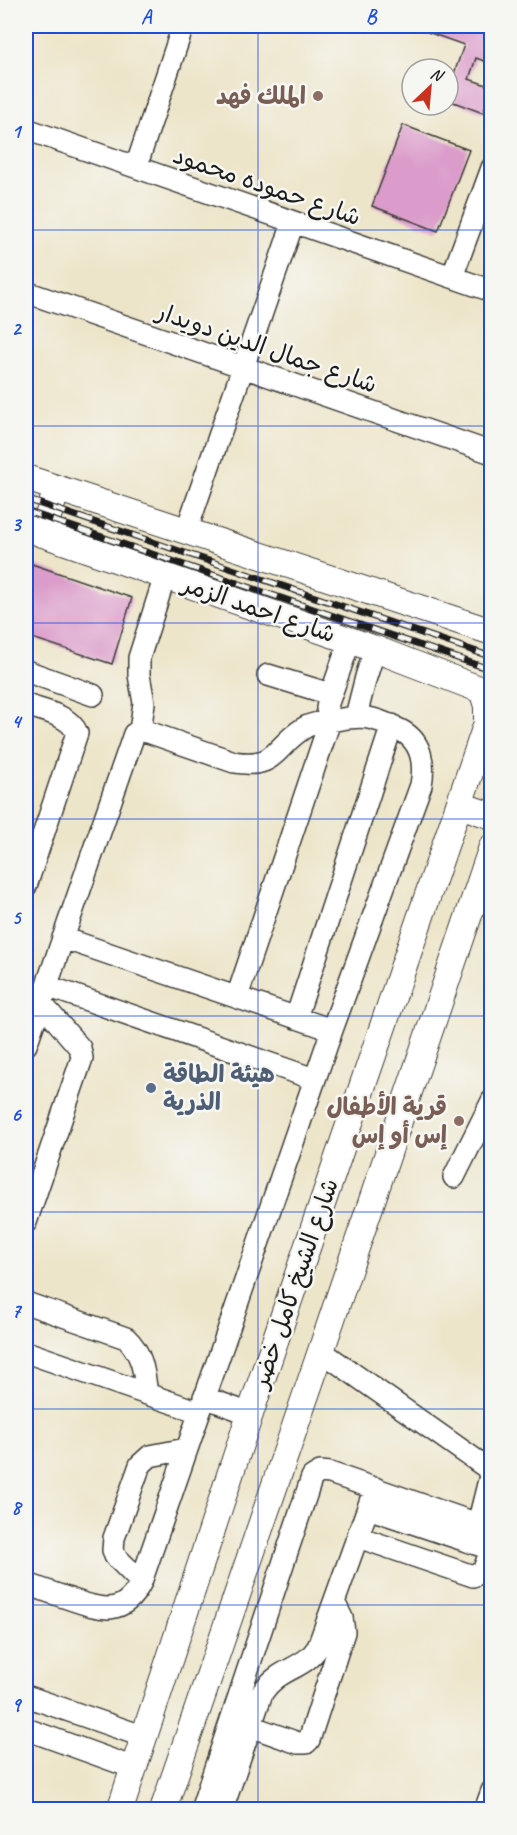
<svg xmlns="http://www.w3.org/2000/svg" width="517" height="1835" font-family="Caveat,'Playpen Sans Arabic',sans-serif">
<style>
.building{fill:#db9ccb}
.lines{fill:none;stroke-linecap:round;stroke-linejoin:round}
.minor-casing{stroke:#3b3a36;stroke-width:24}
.major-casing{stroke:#3b3a36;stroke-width:28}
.minor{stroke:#fff;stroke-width:21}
.major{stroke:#fff;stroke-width:26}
.rail-casing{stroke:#1c1c1c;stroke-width:7}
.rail{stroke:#f6f6f2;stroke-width:4.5;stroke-dasharray:14;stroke-linecap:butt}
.grid{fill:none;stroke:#1d4ed8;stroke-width:1.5;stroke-opacity:0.55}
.education-dot{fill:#8d6e63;stroke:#f6f6f2;stroke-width:2}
.service-dot{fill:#5c6f8a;stroke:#f6f6f2;stroke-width:2}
.labels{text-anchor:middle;stroke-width:5;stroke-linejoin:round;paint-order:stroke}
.education-label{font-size:24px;font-weight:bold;fill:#785e54;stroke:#f6f6f2;text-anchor:end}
.street-label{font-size:24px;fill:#1c1c1c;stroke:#f6f6f2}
.service-label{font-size:24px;font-weight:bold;fill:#4e5e75;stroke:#f6f6f2;text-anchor:start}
.neatline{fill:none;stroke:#1d4ed8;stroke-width:2}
.grid-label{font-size:20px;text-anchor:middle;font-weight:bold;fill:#1d4ed8}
</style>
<rect width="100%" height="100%" fill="#f6f6f2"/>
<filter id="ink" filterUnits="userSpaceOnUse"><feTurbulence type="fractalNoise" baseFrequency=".0167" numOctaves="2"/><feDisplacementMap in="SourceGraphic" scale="12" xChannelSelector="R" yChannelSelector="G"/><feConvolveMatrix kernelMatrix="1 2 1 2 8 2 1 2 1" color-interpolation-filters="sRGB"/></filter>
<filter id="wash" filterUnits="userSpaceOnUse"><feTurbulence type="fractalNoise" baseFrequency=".008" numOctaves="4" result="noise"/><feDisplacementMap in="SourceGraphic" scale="24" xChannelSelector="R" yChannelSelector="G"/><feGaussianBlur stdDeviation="1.35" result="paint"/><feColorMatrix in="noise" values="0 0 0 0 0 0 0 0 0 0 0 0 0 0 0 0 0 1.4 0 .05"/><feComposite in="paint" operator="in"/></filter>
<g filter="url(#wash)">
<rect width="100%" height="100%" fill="#ede5c9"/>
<g id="blocks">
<!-- building -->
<path class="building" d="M 414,26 L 492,26 L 492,64 L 476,58 L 469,79 L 492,87 L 483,113 L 448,100 L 448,91 L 464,45 L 413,27 Z
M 403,125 L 469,150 L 438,231 L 372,206 Z
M 26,562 L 132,598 L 112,664 L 26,636 Z"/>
</g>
</g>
<g filter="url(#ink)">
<use href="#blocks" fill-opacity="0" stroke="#3b3a36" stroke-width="1.5"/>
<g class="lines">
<!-- minor casing -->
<g class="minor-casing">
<path id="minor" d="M 26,129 L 492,291
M 136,167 L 183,26
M 452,277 L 492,168
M 26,292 L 492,453
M 186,532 L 293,223
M 26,671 L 93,695
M 268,675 L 330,694
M 26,705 C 43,711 70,715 77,733 L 26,886
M 356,716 L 366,677 L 375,649
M 140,731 L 144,703 L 139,675 L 139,658 L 165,576
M 63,938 L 332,1030
M 47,986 L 314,1079
M 237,997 L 330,721 L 327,708 L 328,703 L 350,640
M 296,1018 L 392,725
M 26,1045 L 134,734 L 140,731 L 148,732 L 234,762 C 278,769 273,747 304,728 C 311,723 321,723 330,721 C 362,715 371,715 400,730 C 422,741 425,764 421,785 L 332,1030 L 141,1582 C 124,1617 102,1610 70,1599 C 55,1594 40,1589 26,1583
M 454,1177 L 492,1101
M 26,1222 L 82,1058 L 80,1048 L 41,1003
M 26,1303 L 126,1338 C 143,1354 144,1373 147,1394
M 321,1351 L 487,1468 L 490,1476 L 478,1524
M 26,1352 L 199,1412
M 204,1397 L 250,1414
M 368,1508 L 491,1549
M 358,1537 L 473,1576 L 483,1571 L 492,1548
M 141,1582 L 115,1556 L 113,1550 L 114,1538 L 140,1465 L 150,1456 L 186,1449
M 26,1696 L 145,1737
M 250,1726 L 298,1743 L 306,1743 L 309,1740 L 344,1632 L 342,1618 L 335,1604
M 26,1729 L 134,1768
M 201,1810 L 312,1477 L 320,1472 L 330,1473 L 492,1529
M 222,1810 L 262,1693 C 279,1667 304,1670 318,1647 L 375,1488
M 485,1810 L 492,1791"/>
</g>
<!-- major casing -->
<g class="major-casing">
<path id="major" d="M 26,478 L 492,632
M 26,528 L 375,649 L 492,694
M 42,534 L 57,489
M 460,805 L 492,816
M 120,1810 L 250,1414 L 487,723 L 487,706 L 482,689
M 163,1810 L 321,1351 L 492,847"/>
</g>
<!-- minor -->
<use href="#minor" class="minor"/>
<!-- major -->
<use href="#major" class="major"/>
<!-- rail casing -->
<g class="rail-casing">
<path id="rail" d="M 26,499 L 492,657
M 26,511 L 492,670"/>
</g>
<!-- rail -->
<use href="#rail" class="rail"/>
</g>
</g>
<!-- grid -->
<path class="grid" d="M 258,26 L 258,1810M 26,230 L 492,230M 26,426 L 492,426M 26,623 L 492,623M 26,819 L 492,819M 26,1016 L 492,1016M 26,1212 L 492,1212M 26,1409 L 492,1409M 26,1605 L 492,1605"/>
<!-- markers -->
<g class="education-dot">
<circle cx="318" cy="96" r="6"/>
<circle cx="459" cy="1121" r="6"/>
</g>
<circle class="service-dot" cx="151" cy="1088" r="6"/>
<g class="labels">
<!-- education labels -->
<g class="education-label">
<text x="306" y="104">الملك فهد</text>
<text x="447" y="1115">قرية الأطفال<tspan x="447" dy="28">إس أو إس</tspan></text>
</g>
<!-- street labels -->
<g class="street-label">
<text transform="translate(267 186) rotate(19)" y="8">شارع حموده محمود</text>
<text transform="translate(267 348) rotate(19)" y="8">شارع جمال الدين دويدار</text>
<text transform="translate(259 609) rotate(19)" y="8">شارع احمد الزمر</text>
<text transform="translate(295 1283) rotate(-71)" y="8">شارع الشيخ كامل خضر</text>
</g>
<!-- service labels -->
<g class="service-label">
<text x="163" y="1082">هيئة الطاقة<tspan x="163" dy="28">الذرية</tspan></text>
</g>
</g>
<!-- margin -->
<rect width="517" height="1835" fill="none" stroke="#f6f6f2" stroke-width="66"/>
<!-- north arrow -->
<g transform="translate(430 87) rotate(26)"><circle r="28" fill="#f6f6f2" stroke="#9f9f9c" stroke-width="1.5"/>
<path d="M0-4.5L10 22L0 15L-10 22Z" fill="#c8321e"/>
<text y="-9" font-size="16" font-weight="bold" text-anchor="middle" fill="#1c1c1c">N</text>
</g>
<rect x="33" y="33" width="451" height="1769" class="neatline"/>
<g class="grid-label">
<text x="146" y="23">A</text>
<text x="371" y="23">B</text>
<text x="16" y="138">1</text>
<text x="16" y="335">2</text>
<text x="16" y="531">3</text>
<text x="16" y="728">4</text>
<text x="16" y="924">5</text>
<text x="16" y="1121">6</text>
<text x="16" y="1317">7</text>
<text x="16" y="1514">8</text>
<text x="16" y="1711">9</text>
</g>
</svg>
